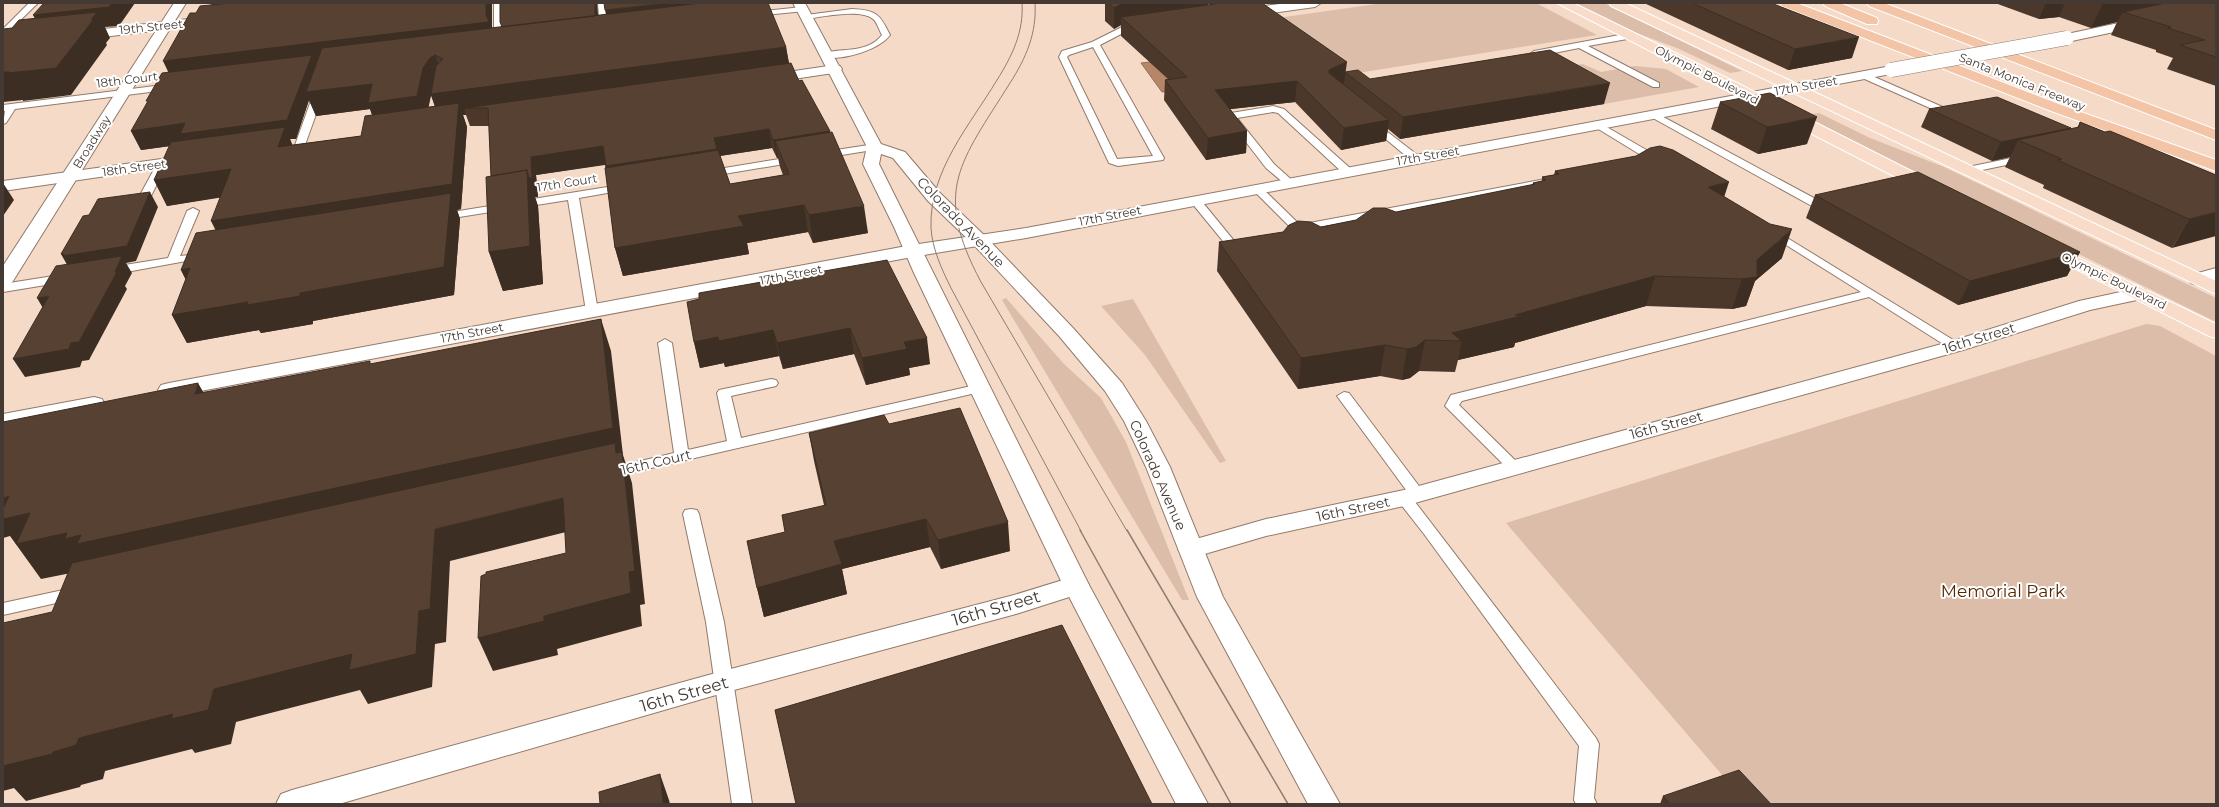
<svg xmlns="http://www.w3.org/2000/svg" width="2219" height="807" font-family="Montserrat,sans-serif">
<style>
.green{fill:#dcbda9}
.water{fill:#b58667;stroke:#936f57}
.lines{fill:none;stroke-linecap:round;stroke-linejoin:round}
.service-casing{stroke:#927a6a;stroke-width:2}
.minor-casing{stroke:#927a6a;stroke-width:2}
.tertiary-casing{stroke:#927a6a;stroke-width:2}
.secondary-casing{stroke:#927a6a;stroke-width:2}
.primary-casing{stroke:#fff;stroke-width:2}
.motorway-casing{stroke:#fff;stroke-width:2}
.service{fill:#fff;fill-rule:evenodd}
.minor{fill:#fff;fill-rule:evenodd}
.tertiary{fill:#fff;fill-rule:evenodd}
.secondary{fill:#fff;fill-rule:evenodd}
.primary{fill:#f8dcc9;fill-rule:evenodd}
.motorway{fill:#f3c4a5;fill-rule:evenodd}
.tram-far1{stroke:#8f7e72;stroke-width:1}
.tram{stroke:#8f7e72;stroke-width:1.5}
.tertiary-bridge-casing{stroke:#927a6a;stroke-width:15;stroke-linecap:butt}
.tertiary-bridge{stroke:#fff;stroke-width:14}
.wall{fill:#4b382b;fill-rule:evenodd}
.shaded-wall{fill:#3d2e23}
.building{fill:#574132;stroke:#3d2e23}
.labels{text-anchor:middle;stroke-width:4;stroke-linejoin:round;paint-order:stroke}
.far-street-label{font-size:12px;fill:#453a33;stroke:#fff}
.street-label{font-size:14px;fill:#453a33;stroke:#fff}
.near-park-label{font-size:17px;fill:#532700;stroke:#fff}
.near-street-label{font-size:17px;fill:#453a33;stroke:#fff}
</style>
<rect width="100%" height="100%" fill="#f5dac8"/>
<!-- green -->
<path class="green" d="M 1384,3 L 1536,3 L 1597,35 L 1339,76 L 1263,20 Z
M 1575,3 L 1604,3 L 1742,71 L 1730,73 L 1677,48 L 1631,31 Z
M 1583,64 L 1601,72 L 1635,66 L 1666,69 L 1699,87 L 1604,104 L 1584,92 L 1560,67 Z
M 1819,113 L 1870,138 L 1944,167 L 2216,298 L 2216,322 L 1847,139 L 1804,115 Z
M 1006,298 L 1064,364 L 1101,398 L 1126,442 L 1189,600 L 1182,600 L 1002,300 Z
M 1133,299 L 1226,461 L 1220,463 L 1145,355 L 1101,306 Z
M 2146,324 L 2160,326 L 2216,356 L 2216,804 L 1747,804 L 1506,523 Z"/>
<!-- water -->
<path class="water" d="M 1185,58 L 1215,86 L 1162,92 L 1141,63 Z"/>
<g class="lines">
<!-- service casing -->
<g class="service-casing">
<path id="service" d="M 29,3 L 38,3 L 3,37 L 3,29 Z
M 494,3 L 502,3 L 502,34 L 505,45 L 501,48 L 497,45 L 494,34 Z
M 598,3 L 606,3 L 608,32 L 604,35 L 600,32 Z
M 802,7 L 805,7 L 805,11 L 754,16 L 750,14 L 754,12 Z
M 852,9 C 876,10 880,14 890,35 C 879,50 842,61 824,57 L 824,53 C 844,48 868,53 882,35 C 879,30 877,22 873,19 C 861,8 821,17 806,19 L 802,17 L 806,15 Z
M 1122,27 L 1126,30 L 1125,32 L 1100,45 L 1164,158 L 1163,160 L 1118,166 L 1109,163 L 1059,57 L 1062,51 L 1092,42 ZM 1093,47 L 1153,156 L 1117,159 L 1067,57 L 1069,55 Z
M 1630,33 L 1634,36 L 1633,38 L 1588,46 L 1659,83 L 1659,87 L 1653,87 L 1579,48 L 1534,57 L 1530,54 L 1534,51 Z
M 1863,72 L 1954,112 L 1956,114 L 1954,116 L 1948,116 L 1860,77 L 1858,75 Z
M 171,84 L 174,85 L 174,89 L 15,109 L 6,123 L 3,124 L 5,111 L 3,111 L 3,105 Z
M 319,89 L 324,92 L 305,145 L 300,148 L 296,147 L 295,145 L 314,92 Z
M 1273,106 L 1284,109 L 1351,169 L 1351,173 L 1343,173 L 1278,113 L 1273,112 L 1237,118 L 1274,164 L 1294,182 L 1289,185 L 1285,184 L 1266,168 L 1226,116 L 1231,113 Z
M 1654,112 L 1825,204 L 1830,204 L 1836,207 L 1830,210 L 1819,210 L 1651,117 L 1649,115 Z
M 1372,120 L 1420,157 L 1420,161 L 1412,161 L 1369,125 L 1367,123 Z
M 1598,122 L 1662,159 L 1663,161 L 1658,164 L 1654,163 L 1595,127 L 1593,125 Z
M 875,144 L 879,145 L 879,149 L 823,158 L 818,155 L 823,152 Z
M 2026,155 L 2031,158 L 2030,160 L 1968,173 L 1963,170 L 1968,167 Z
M 798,156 L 802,157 L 802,161 L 706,177 L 701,174 L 706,171 Z
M 162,161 L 167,164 L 146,206 L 140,209 L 136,208 L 134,206 L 157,164 Z
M 1551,178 L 1555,179 L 1556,181 L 1555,183 L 1304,230 L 1291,228 L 1251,188 L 1256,185 L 1260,186 L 1298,223 L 1304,224 Z
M 626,184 L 630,185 L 631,187 L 630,189 L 579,198 L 598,311 L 592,315 L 586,311 L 568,200 L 440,220 L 434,217 L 440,214 Z
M 1195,197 L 1199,198 L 1244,253 L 1246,255 L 1244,257 L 1236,257 L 1191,202 L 1190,200 L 1191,198 Z
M 193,208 L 199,211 L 180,256 L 208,253 L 210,255 L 208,257 L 110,275 L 106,274 L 104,271 L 106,268 L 168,258 L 187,211 Z
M 1771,228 L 1963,346 L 1961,349 L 1951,349 L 1869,297 L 1462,401 L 1459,405 L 1519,464 L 1521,467 L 1519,470 L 1509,470 L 1445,406 L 1451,395 L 1861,292 L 1767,233 L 1765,231 Z
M 66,274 L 70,275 L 72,278 L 70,281 L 3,292 L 3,284 Z
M 665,339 L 672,343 L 688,450 L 727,441 L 717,393 L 719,390 L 771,379 L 776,380 L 778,383 L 776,386 L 731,396 L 741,438 L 980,384 L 987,388 L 980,392 L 608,478 L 603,476 L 600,473 L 603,470 L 674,453 L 658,343 Z
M 1344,392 L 1349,393 L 1425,494 L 1422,498 L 1412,498 L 1596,738 L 1599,744 L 1594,798 L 1597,804 L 1576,804 L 1574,800 L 1579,746 L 1424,534 L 1399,502 L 1396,498 L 1399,494 L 1409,494 L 1337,396 Z
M 691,509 L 697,510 L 699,514 L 724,622 L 752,804 L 732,804 L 706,622 L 683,514 L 685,510 Z
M 77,587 L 83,589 L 85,593 L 83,597 L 3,615 L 3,603 Z"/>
</g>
<!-- minor casing -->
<g class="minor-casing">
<path id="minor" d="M 1287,3 L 1321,3 L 1315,7 L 1242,17 L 1236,13 L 1242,9 Z
M 214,16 L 219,17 L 220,20 L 219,23 L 78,40 L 71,36 L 78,32 Z
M 835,65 L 840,66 L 842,69 L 840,72 L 767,83 L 760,79 L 767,75 Z
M 190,155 L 196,157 L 198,160 L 196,163 L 3,191 L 3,181 Z
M 2216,268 L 2216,280 L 2198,285 L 2191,283 L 2188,279 L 2191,275 Z
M 2139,288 L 2146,290 L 2149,294 L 2146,298 L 2090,310 L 1963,350 L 1404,506 L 1266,536 L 1191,558 L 1182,555 L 1178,549 L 1182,543 L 1266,519 L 1404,490 L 1949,342 L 2079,301 Z
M 1076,576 L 1085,578 L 1089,585 L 1085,592 L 1016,614 L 723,693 L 339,804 L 276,804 L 281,794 L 292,790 L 723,671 L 1014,595 Z"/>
</g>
<!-- tertiary casing -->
<g class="tertiary-casing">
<path id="tertiary" d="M 174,3 L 186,3 L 13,281 L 10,285 L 3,287 L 3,266 Z
M 2142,18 L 2147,19 L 2148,22 L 2147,25 L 2067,42 L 2060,38 L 2067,34 Z
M 1891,66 L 1898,70 L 1896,73 L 1026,238 L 912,257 L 169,397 L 161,395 L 158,390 L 161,385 L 169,383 L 912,245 L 1026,228 Z
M 94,397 L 102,399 L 105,404 L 102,409 L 3,428 L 3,414 Z"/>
</g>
<!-- secondary casing -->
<g class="secondary-casing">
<path id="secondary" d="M 793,3 L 805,3 L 881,144 L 905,152 L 940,193 L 985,236 L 1073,328 L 1122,383 L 1146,421 L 1170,467 L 1223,597 L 1340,804 L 1308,804 L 1197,597 L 1146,467 L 1124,421 L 1105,391 L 1059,336 L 973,244 L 928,201 L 893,158 L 881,154 L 879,164 L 1089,585 L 1208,804 L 1176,804 L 1063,585 L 914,273 L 894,227 L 863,164 L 867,147 Z"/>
</g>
<!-- primary casing -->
<g class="primary-casing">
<path id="primary" d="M 1557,3 L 1573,3 L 1737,83 L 1937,184 L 1939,188 L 1937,192 L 1925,192 Z
M 1609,3 L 1625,3 L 2216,281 L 2216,294 L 1611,6 Z
M 2048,243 L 2216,324 L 2216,338 L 2209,336 L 2042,252 L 2039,248 L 2042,244 Z"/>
</g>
<!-- motorway casing -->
<g class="motorway-casing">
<path id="motorway" d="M 1780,3 L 1797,3 L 2064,106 L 2216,160 L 2216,171 L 2054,112 L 1782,6 Z
M 1823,3 L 1840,3 L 1877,18 L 1878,21 L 1877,24 L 1867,24 L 1825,6 Z
M 1867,3 L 1884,3 L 2216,130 L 2216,140 L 1869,6 Z"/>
</g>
<!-- service -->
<use href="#service" class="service"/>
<!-- minor -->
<use href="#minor" class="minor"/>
<!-- tertiary -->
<use href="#tertiary" class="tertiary"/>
<!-- secondary -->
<use href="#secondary" class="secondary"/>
<!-- primary -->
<use href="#primary" class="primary"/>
<!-- motorway -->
<use href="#motorway" class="motorway"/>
<!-- tram-far1 -->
<path class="tram-far1" d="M 1022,3 C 1024,32 1012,56 997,80 C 970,125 929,171 931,228 C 932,248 942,270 951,288 L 1081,531
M 1035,3 C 1037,33 1026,58 1010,83 C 960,163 932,190 981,282 L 1127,531"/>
<!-- tram -->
<path class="tram" d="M 1080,530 L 1231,804
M 1127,530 L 1288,804"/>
<!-- tertiary-bridge casing -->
<g class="tertiary-bridge-casing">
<path id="tertiary-bridge" d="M 1891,70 L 2067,38"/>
</g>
<!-- tertiary-bridge -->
<use href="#tertiary-bridge" class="tertiary-bridge"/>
</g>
<!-- wall -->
<path class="wall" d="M 211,3 L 492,3 L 492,28 L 501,27 L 597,3 L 598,15 L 786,47 L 789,63 L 799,81 L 830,132 L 868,233 L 813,243 L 808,232 L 747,243 L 749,254 L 623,276 L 615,248 L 605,165 L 536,175 L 538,197 L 535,197 L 538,206 L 543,284 L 503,291 L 489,252 L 491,176 L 489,126 L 470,126 L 466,115 L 463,115 L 467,127 L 461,209 L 457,210 L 460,219 L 454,295 L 313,321 L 313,324 L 261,333 L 259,330 L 187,343 L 172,315 L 186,280 L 181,270 L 216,230 L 220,197 L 167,206 L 154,180 L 170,146 L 141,150 L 131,131 L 168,72 L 196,13 L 212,5 ZM 431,95 L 435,106 L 428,107 ZM 309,100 L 316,116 L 370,109 L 372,115 L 361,136 L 292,145 L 290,139 L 296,139 ZM 772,148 L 777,158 L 778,158 L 780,167 L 783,175 L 730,184 L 720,156 Z
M 1105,3 L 1208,3 L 1208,5 L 1211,4 L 1209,3 L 1262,3 L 1345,72 L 1370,79 L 1604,104 L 1400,139 L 1388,129 L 1386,141 L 1341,150 L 1295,102 L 1230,109 L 1247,131 L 1246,153 L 1206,160 L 1164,100 L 1165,80 L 1168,79 L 1121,36 L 1121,25 L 1114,29 L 1105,21 Z
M 1644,3 L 1771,3 L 1852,58 L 1788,70 Z
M 1995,3 L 2216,3 L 2216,86 L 2167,69 L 2173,58 L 2156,52 L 2156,50 L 2111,35 L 2117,22 L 2091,28 L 2059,17 L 2039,19 Z
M 1720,102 L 1807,144 L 1758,154 L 1711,129 Z
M 1929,109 L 2071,129 L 2077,128 L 2080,122 L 2105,132 L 2216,175 L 2172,248 L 2043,188 L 2044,185 L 2005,167 L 2010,157 L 1992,161 L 1921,127 Z
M 1555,171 L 1725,197 L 1782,258 L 1755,281 L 1746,306 L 1732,309 L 1646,306 L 1515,343 L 1514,347 L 1458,360 L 1455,372 L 1419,371 L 1410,378 L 1402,380 L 1380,376 L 1298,389 L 1217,271 L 1219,242 L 1321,227 L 1532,185 L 1533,183 L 1542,181 L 1542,177 L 1554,175 Z
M 1815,195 L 2080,252 L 2067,276 L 1958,305 L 1806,218 Z
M 887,260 L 930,364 L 909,368 L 910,375 L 866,385 L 854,354 L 783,369 L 779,356 L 725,367 L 724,363 L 700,368 L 694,342 Z
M 889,424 L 1010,551 L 941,569 L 930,547 L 842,569 L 847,594 L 764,617 L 757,588 L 785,532 L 824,505 L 814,461 L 809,433 Z
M 1663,796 L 1771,804 L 1660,804 Z"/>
<!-- shaded-wall -->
<path class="shaded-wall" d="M 112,3 L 135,3 L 119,26 L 105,27 L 110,38 L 106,43 L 107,45 L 71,95 L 23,101 L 23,100 L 3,102 L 3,72 L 43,34 L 33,15 Z
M 211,3 L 322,3 L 216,15 Z
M 486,3 L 492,3 L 492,34 L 495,43 L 316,65 L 319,73 L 423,68 L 430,58 L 435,55 L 443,78 L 786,47 L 790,70 L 488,108 L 464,108 L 466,115 L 463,115 L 467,127 L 461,209 L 457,210 L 460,219 L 454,295 L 313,321 L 313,324 L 261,333 L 259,330 L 187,343 L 172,315 L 224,247 L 211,221 L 439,119 L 431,95 L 426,121 L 377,127 L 370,109 L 316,116 L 309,100 L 296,139 L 290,139 L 295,151 L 185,144 L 141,150 L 131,131 L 185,123 L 173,82 L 163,61 L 486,14 Z
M 595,3 L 597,3 L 598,31 L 595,19 Z
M 667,3 L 761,3 L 609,29 L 605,10 Z
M 1122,3 L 1208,3 L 1208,13 L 1121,17 L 1121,25 L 1114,29 L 1114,8 Z
M 2046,3 L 2065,3 L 2059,17 L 2039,19 Z
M 2103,3 L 2180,3 L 2123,12 L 2117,22 L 2091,28 Z
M 1859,37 L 1852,58 L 1788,70 L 1795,49 Z
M 1347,62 L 1344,83 L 1338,84 L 1327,91 L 1329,70 L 1341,64 Z
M 1297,81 L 1295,102 L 1214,111 L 1215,90 Z
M 1610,83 L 1604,104 L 1400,139 L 1403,117 Z
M 1817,117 L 1807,144 L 1758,154 L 1767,127 Z
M 1389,120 L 1386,141 L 1341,150 L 1344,128 Z
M 2071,128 L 2062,147 L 2018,140 L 2010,157 L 1992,161 L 2001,142 Z
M 769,129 L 772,148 L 719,156 L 611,185 L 606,166 L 714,138 Z
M 830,131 L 832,149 L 775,141 L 778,158 L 777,158 L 773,140 Z
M 1247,131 L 1246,153 L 1206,160 L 1208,138 Z
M 603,146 L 608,164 L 536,175 L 538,197 L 535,197 L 538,206 L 543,284 L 503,291 L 489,252 L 531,157 Z
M 231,169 L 243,194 L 167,206 L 154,180 Z
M 1729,182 L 1720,210 L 1708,187 Z
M 3,183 L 14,200 L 3,216 Z
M 150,192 L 158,207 L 136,261 L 126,263 L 132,273 L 125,286 L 127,289 L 89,360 L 82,361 L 80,367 L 25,377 L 13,359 L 70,270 L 61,254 Z
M 804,205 L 808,232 L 747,243 L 749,254 L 623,276 L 615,248 L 738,216 Z
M 864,206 L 868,233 L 813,243 L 809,215 Z
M 2216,212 L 2216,236 L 2172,248 L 2189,219 Z
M 1792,229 L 1782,258 L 1755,281 L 1746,306 L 1732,309 L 1742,279 L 1757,260 Z
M 2080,252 L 2067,276 L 1958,305 L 1970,281 Z
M 190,268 L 195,298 L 181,270 Z
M 1655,276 L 1646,306 L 1515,343 L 1514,347 L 1458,360 L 1462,341 L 1452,333 Z
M 49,296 L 47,315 L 37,298 Z
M 601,319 L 611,351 L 623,455 L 632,483 L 645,604 L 640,605 L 642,626 L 557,649 L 558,655 L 493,671 L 478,638 L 544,616 L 629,572 L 625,480 L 86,570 L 41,579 L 10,536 L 3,538 L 3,498 Z
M 850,328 L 854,354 L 783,369 L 777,343 Z
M 773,330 L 779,356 L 725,367 L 719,341 Z
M 718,337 L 724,363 L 700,368 L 694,342 Z
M 927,338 L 930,364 L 909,368 L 910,375 L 866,385 L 862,358 L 904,342 Z
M 1425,340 L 1419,371 L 1410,378 L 1402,380 L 1407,349 Z
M 1385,345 L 1380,376 L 1298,389 L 1301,358 Z
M 198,383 L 217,416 L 195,394 Z
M 563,498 L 574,530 L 450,561 L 446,642 L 435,644 L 432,687 L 368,704 L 360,690 L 236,722 L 231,744 L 195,753 L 192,749 L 105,771 L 103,779 L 81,785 L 80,787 L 26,801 L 14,788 L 3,791 L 3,750 L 53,752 L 79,738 L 214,689 L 419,611 L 435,529 Z
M 926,519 L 930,547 L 842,569 L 847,594 L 764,617 L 757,588 L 834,541 Z
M 1008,522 L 1010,551 L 941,569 L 938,540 Z
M 660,774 L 669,800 L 670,804 L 663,804 Z"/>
<!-- building -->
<path class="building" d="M 44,3 L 112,3 L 109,7 L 33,15 Z
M 231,3 L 486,3 L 486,14 L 489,22 L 163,61 L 190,13 L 196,13 L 200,6 Z
M 500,3 L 595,3 L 595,16 L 502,27 L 500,22 Z
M 604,3 L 667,3 L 605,10 Z
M 701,3 L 768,3 L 786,47 L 431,94 L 436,66 L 443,59 L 435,55 L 430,58 L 423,68 L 417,96 L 368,103 L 372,84 L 306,92 L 322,48 Z
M 1109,3 L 1123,3 L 1114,8 Z
M 1222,3 L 1262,3 L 1347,62 L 1341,64 L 1329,70 L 1329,73 L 1389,120 L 1344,128 L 1297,81 L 1215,90 L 1247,131 L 1208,138 L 1165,80 L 1187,77 L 1121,17 Z
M 1692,3 L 1771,3 L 1859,37 L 1795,49 Z
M 2166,3 L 2216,3 L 2216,57 L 2180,45 L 2205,40 L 2168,28 L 2171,27 L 2123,12 Z
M 97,12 L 91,20 L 94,19 L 56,68 L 8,73 L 9,72 L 3,72 L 3,29 L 12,28 L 19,20 Z
M 1550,50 L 1610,83 L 1403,117 L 1345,72 L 1358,70 L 1370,79 Z
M 312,55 L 287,120 L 180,134 L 185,123 L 131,131 L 148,101 L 146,101 L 162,73 Z
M 791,63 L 799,81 L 802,80 L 830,131 L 773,140 L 769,129 L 714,138 L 717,149 L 606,166 L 603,146 L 531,157 L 532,178 L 529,178 L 527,170 L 491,176 L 488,108 L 464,108 Z
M 1770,93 L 1817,117 L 1767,127 L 1720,102 Z
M 1997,97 L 2071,128 L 2001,142 L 1929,109 Z
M 459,103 L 452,184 L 211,221 L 231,169 L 154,180 L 171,142 L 285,127 L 278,147 L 361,136 L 365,116 Z
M 2080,122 L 2105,132 L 2110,131 L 2216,175 L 2216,212 L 2189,219 L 2057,160 L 2062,159 L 2018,140 L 2079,127 Z
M 832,132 L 864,206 L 809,215 L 804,205 L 738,216 L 744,226 L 615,248 L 605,168 L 718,150 L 730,184 L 789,174 L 775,141 Z
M 1660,146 L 1673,150 L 1729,182 L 1708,187 L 1770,224 L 1792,229 L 1757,260 L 1757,277 L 1742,279 L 1655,276 L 1515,315 L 1521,316 L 1452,333 L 1462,341 L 1425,340 L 1416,347 L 1407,349 L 1385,345 L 1301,358 L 1219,242 L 1283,232 L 1289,225 L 1298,221 L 1311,222 L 1321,227 L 1356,220 L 1373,208 L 1385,208 L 1396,212 L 1535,184 L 1533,183 L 1546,180 L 1542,177 L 1559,174 L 1555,171 L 1636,156 L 1650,148 Z
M 527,170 L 530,246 L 489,252 L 486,177 Z
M 1918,172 L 2080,252 L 1970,281 L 1815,195 Z
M 150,192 L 127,246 L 63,256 L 64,254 L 61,254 L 83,216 L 89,215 L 98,199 Z
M 451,193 L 444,267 L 300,293 L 300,296 L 247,305 L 248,302 L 172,315 L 190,268 L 181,270 L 196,233 Z
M 122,256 L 115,272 L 117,272 L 79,342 L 71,343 L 69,349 L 13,359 L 49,296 L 37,298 L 56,266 Z
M 887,260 L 927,338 L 904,342 L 907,349 L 862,358 L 850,328 L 777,343 L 773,330 L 719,341 L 718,337 L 694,342 L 687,302 L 699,299 L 699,293 Z
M 601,319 L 613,428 L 77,544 L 81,535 L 65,539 L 67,533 L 16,544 L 30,513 L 3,519 L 3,509 L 9,496 L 3,498 L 3,422 L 198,383 L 195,394 L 370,361 L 370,364 Z
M 960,408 L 1008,522 L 938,540 L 926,519 L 834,541 L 842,564 L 757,588 L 747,541 L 785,532 L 782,515 L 826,505 L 809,433 L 884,415 L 889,424 Z
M 615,443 L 616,453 L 622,452 L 635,571 L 629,572 L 631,593 L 544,616 L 544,621 L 478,638 L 481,576 L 486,574 L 486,572 L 566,553 L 563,498 L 435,529 L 430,609 L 419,611 L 416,654 L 349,670 L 352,654 L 214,689 L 208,710 L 171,719 L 173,714 L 79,738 L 76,745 L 53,752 L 52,754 L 3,766 L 3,752 L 4,750 L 3,750 L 3,623 L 52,612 L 72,563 Z
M 1062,625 L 1152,804 L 796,804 L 775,710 Z
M 1739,770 L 1771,804 L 1670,804 L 1663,796 Z
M 660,774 L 663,804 L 600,804 L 599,792 Z"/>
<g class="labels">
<!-- far-street labels -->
<g class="far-street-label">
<text transform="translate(151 27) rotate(-6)" y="4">19th Street</text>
<text transform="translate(1707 75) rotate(27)" y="4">Olympic Boulevard</text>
<text transform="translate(127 80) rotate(-7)" y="4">18th Court</text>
<text transform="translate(2022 82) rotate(22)" y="4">Santa Monica Freeway</text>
<text transform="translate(1806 86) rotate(-10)" y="4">17th Street</text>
<text transform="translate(92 142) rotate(-58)" y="4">Broadway</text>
<text transform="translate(1428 156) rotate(-10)" y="4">17th Street</text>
<text transform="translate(134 168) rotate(-8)" y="4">18th Street</text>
<text transform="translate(567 183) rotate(-9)" y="4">17th Court</text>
<text transform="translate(1110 216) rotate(-11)" y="4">17th Street</text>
<text transform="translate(791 275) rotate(-11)" y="4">17th Street</text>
<text transform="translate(2114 281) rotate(26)" y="4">Olympic Boulevard</text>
<text transform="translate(472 333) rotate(-11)" y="4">17th Street</text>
</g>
<!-- street labels -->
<g class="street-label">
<text transform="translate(961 222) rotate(46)" y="5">Colorado Avenue</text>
<text transform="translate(1979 338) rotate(-17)" y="5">16th Street</text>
<text transform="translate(1666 425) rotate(-15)" y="5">16th Street</text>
<text transform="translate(656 462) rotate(-13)" y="5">16th Court</text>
<text transform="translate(1158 475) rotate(66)" y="5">Colorado Avenue</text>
<text transform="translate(1353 509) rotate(-12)" y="5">16th Street</text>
</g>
<!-- near-park labels -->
<g class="near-park-label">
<text x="2003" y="597">Memorial Park</text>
</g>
<!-- near-street labels -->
<g class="near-street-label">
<text transform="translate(996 608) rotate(-16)" y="6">16th Street</text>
<text transform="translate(684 694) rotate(-16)" y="6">16th Street</text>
</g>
</g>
<!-- border -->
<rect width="2219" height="807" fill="none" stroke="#453a33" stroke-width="8"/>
</svg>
